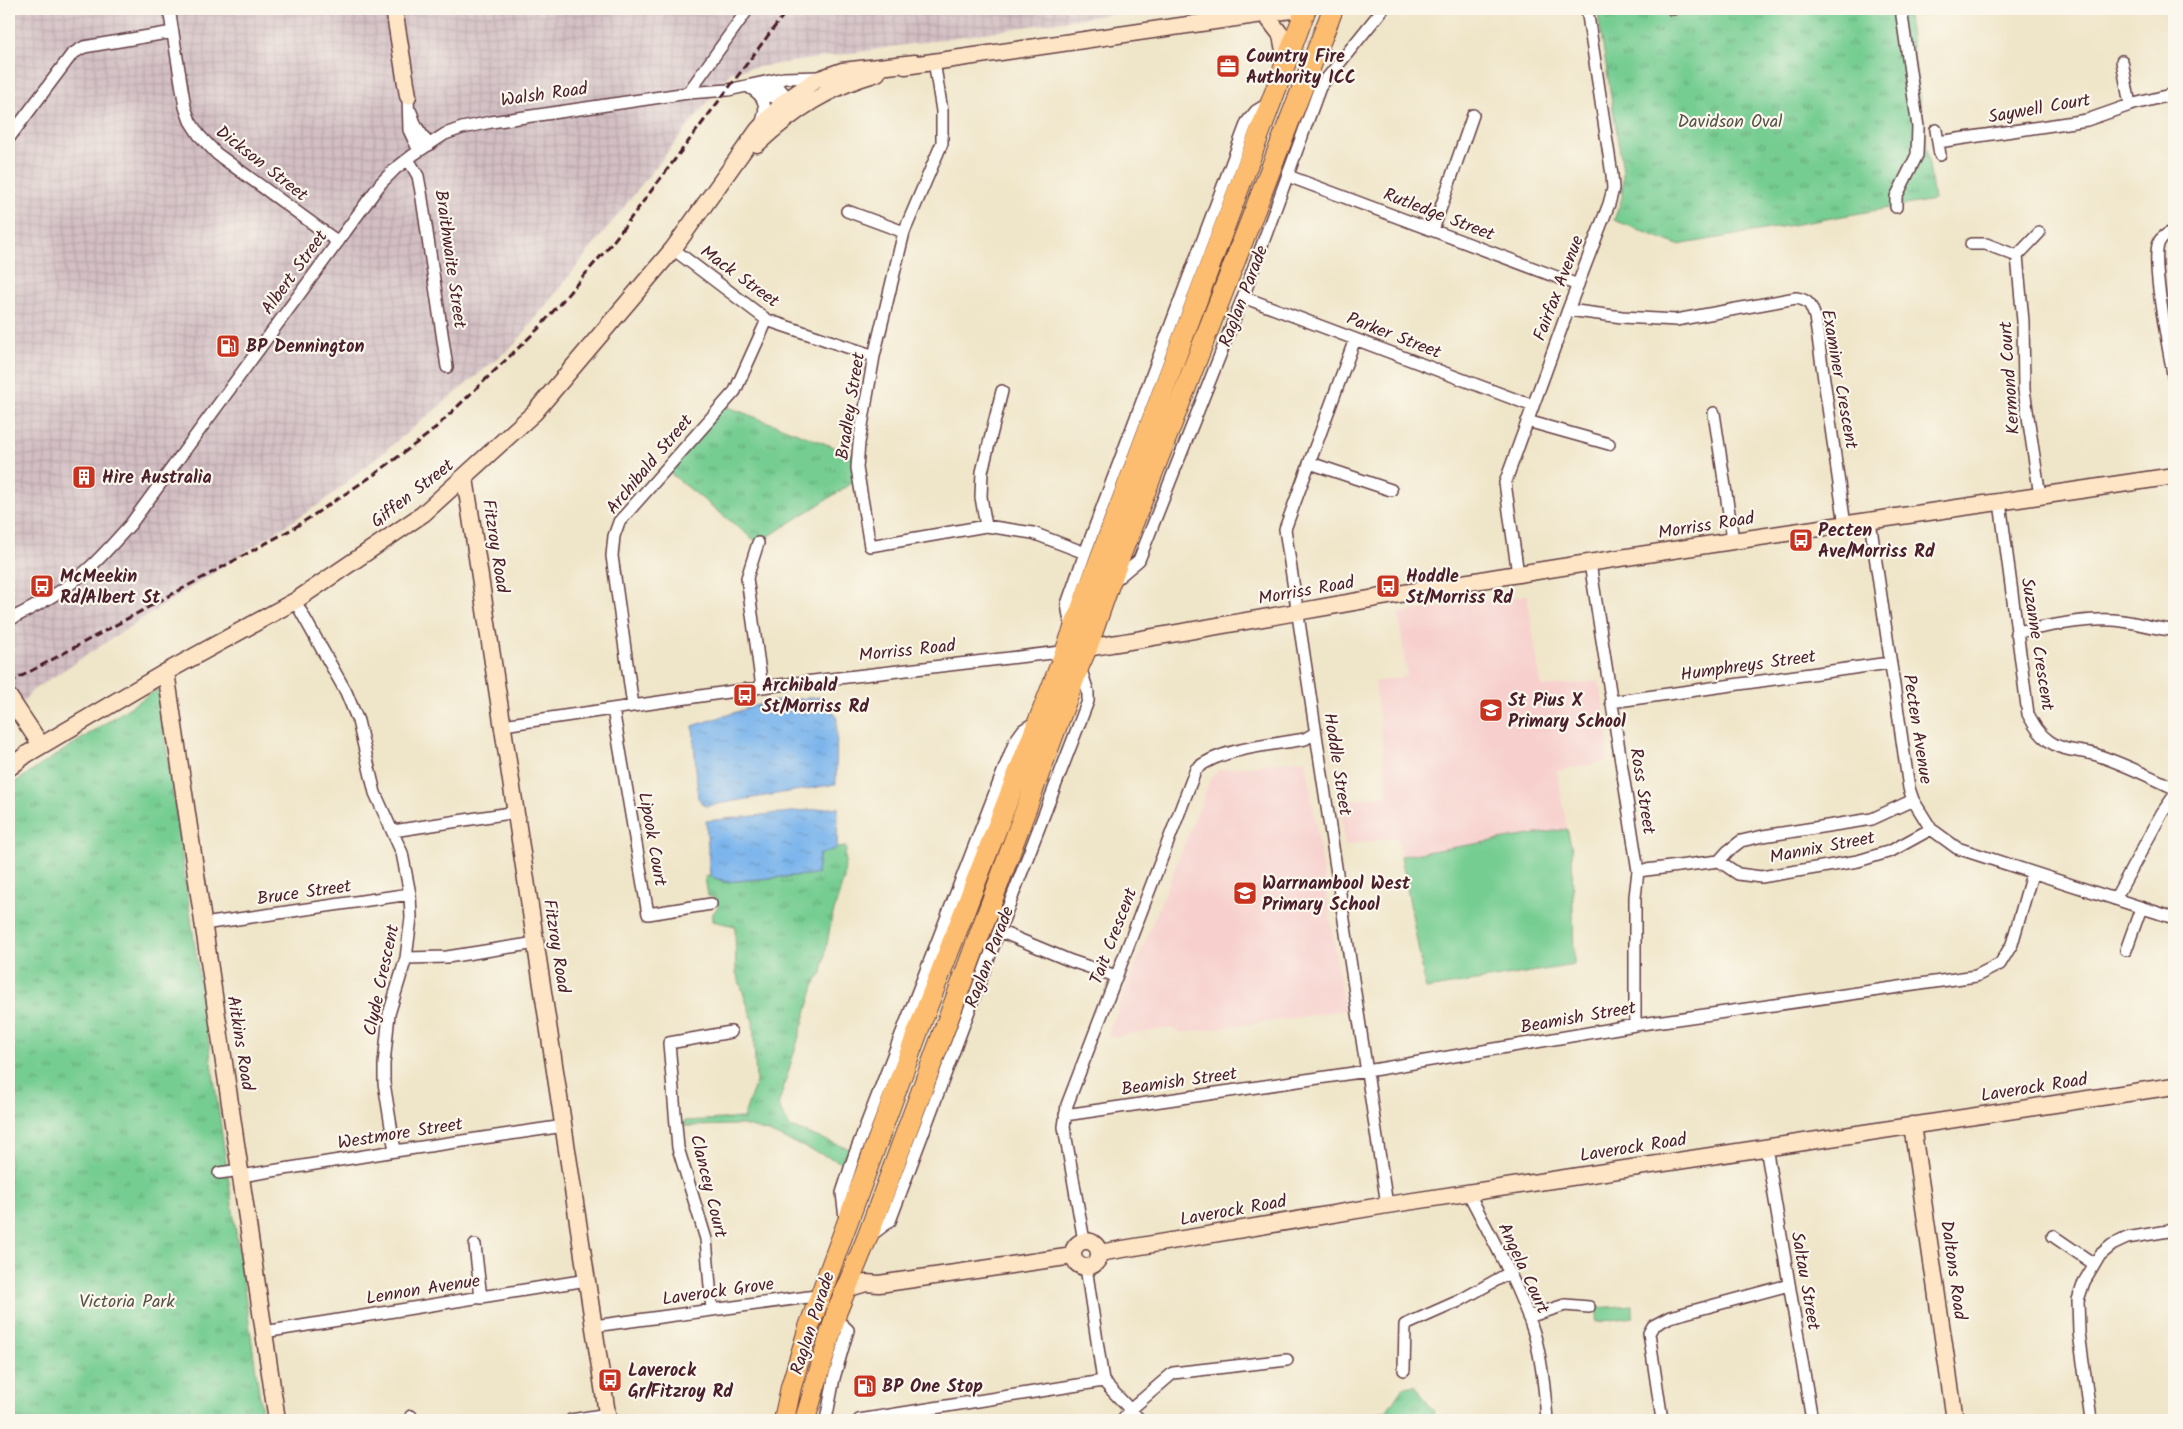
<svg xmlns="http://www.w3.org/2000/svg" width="2183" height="1429" font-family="Kalam,sans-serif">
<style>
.built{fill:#f7d0cd}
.industrial{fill:url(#industrial-grid)}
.grass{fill:#76cd92;stroke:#60765e}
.park{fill:url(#park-tufts);stroke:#60765e}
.water{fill:url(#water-ripples);stroke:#636a8c}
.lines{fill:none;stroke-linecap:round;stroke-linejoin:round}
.street-casing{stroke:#633d43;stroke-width:14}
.secondary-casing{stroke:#633d43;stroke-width:19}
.highway-casing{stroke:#633d43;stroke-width:22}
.street{stroke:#fff;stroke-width:11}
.secondary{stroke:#fee5c5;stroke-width:16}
.highway{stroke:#fcbd6f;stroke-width:20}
.rail{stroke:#4a1f2b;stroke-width:3;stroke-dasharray:8 4;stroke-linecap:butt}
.labels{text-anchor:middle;stroke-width:4.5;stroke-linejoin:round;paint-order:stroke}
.poi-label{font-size:18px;font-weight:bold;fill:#4a1f2b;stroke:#fbf7ec;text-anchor:start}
.street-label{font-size:18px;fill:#4a1f2b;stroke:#fbf7ec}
.park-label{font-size:18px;fill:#57534a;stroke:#fbf7ec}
</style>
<defs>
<pattern id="industrial-grid" width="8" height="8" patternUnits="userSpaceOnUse" patternTransform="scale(1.25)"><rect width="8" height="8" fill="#d2bec3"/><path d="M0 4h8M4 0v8" fill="none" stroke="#b6a3a8"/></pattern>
<pattern id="park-tufts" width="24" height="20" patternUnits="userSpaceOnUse" patternTransform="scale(1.25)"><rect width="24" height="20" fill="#76cd92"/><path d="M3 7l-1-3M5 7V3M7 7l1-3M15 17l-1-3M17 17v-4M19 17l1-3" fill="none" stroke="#63a677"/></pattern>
<pattern id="water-ripples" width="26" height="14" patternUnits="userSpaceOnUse" patternTransform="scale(1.25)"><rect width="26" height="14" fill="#7cb5ec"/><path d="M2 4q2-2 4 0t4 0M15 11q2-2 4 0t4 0" fill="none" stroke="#6893bf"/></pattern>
</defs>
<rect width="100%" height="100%" fill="#fbf7ec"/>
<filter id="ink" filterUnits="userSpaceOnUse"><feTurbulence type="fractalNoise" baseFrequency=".02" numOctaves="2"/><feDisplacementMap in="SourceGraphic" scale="10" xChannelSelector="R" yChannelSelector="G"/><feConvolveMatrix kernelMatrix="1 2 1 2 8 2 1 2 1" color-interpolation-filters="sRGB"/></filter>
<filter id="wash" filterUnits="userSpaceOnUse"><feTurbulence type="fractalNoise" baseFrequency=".0096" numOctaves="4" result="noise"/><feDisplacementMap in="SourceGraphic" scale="20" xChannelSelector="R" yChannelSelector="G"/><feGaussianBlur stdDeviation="1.12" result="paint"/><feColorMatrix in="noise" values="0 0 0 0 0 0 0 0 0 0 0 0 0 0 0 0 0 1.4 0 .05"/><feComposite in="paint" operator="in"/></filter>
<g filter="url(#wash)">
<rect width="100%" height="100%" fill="#efe5c8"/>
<!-- built -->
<path class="built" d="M 1527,595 L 1541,687 L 1599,681 L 1608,732 L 1607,761 L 1557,771 L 1567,829 L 1401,856 L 1397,837 L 1345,845 L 1340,802 L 1388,795 L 1375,682 L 1407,676 L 1398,613 Z
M 1306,759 L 1344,1010 L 1288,1019 L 1181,1033 L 1171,1028 L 1106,1038 L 1212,776 L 1220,770 Z"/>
<!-- industrial -->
<path class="industrial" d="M 9,9 L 1142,9 L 732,71 L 515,344 L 324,501 L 33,690 L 9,717 Z"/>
<!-- grass -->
<path class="grass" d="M 1567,829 L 1572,849 L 1574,965 L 1426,989 L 1401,856 Z
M 1633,1305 L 1633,1317 L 1596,1322 L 1597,1308 Z"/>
<!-- park -->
<path class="park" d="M 1597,9 L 1907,9 L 1934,200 L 1678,245 L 1614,220 L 1622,198 L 1623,171 Z
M 723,405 L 858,456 L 859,479 L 758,543 L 665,469 Z
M 158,689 L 263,1420 L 9,1420 L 9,786 Z
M 846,847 L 844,878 L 831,921 L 822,973 L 816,980 L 778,1106 L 790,1127 L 850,1149 L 845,1164 L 768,1132 L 743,1125 L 685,1126 L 684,1121 L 743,1118 L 756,1082 L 753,1021 L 736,972 L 735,926 L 712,921 L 713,913 L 718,907 L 715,898 L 708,896 L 705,877 L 710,876 L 725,882 L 817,874 L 819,854 L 837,848 Z
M 1415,1385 L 1434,1412 L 1432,1420 L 1362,1420 L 1361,1415 L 1386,1412 L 1402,1388 Z"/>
<!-- water -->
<path class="water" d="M 821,697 L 837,717 L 836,784 L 705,806 L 698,798 L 693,726 L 767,702 Z
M 838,807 L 837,848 L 819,855 L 817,874 L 725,882 L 710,876 L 706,821 Z"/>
</g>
<g filter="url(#ink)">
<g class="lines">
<!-- street casing -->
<g class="street-casing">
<path id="street" d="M 169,9 L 185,107 L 190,121 L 199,135 L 217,154 L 338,242
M 1672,9 L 1673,9
M 934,61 L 942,111 L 942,143 L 904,232 L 874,356 L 859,443 L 857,468 L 870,546 L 986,526 L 1033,533 L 1085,553
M 2122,61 L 2130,105
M 764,83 L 780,89 L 788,98
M 750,88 C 767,97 767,109 761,124
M 756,89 L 784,102
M 688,93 L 748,9
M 408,96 L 409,130 L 419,151
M 411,112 L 416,126 L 429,145
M 1936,130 L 1940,155
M 9,138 L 72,54 L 84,47 L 173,32
M 1938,142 L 2087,120 L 2130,105 L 2174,94
M 408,159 L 418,176 L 421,192 L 447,367
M 1288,176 L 1578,285
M 1896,207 L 1896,197 L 1917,155 L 1918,127 L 1901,9
M 847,211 L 904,232
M 1433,230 L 1473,115
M 2174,231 C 2169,233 2162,236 2159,242 C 2150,261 2170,354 2174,380
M 2039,233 L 2017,256 L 2023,321 L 2024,390 L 2040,496
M 1971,244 L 1986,244 L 2017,256
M 673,249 L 767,320 L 874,356
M 1243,297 L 1533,406
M 1568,310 L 1622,317 L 1676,320 L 1796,298 C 1809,300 1811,305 1815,317 L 1845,525
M 1355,339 L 1285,529 L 1387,1205
M 1714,413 L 1733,540
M 1527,421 L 1609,444
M 1310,463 L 1391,490
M 2000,502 L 2028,714 C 2034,725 2039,734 2049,741 C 2063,752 2081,750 2097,755 C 2124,764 2149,776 2174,788
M 1870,521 L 1909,788 L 1913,800 L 1931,829 L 1957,848 L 2174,918
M 986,526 L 981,497 L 982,472 L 1002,391
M 758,543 L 747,578 L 762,687
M 1590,563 L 1638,871 L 1635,897 L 1635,1025
M 1518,574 L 1505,483 L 1568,310 L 1609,204 L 1613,189 L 1612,175 L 1587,9
M 1114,581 L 1139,560 L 1243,297 L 1320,87 L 1383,9
M 295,601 L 346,692 L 358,721 L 375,793 L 402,853 L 410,894 L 411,918 L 406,958 L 389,1014 L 384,1064 L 384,1083 L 395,1151
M 9,620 C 36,606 65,591 87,570 C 103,556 116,540 130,525 L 381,183 L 395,169 L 413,155 L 445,134 L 462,128 L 491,122 L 688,93 L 728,90 L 784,78 L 819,77
M 1071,629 L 1067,604 L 1085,553 L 1247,122 L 1256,111 L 1269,103
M 2016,632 C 2047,627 2082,618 2113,620 C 2134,621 2152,629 2174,630
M 1611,702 L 1889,663
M 633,706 L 612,556 L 614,536 L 619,522 L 735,391 L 767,320
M 613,709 L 648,914 L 711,904
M 503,725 L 762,687 L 1069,651
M 393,831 L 517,812
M 1719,861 L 1728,851 L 1741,841 L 1763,836 L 1872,819 L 1913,800
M 1638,871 L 1719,861 L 1738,874 L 1761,877 L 1858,861 L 1891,851 L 1931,829
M 2115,899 L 2162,813 L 2174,796
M 203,924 L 410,894
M 999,931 L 1071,961 L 1116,976
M 2126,950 L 2141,908
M 406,958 L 447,957 L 536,943
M 1065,1115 L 1367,1071 L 1635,1025 L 1976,976 L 2000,964 L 2012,944 L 2032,874
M 1766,1147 L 1812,1420
M 219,1173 L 241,1170
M 241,1176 L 395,1151 L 564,1126
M 1468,1192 C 1491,1237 1517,1282 1533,1330 C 1542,1357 1545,1392 1547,1420
M 845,1218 L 842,1193 L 854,1156 L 1015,741 L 1023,730 L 1037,721
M 870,1236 L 890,1221 L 999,931 L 1088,701 L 1088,692 L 1080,667
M 2053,1236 L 2094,1264
M 1084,1241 L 1064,1127 L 1067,1105 L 1196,769 C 1221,748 1273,745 1305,739 L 1315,733
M 475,1245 L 481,1298
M 1086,1267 L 1103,1381 L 1140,1420
M 712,1310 L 706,1239 L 678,1148 L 669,1043 L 731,1032
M 1528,1317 L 1565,1305 L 1589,1307
M 594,1326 L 823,1295
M 264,1332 L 587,1280
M 1404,1370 L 1405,1325 L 1459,1301 L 1509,1273
M 411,1416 L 411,1420
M 571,1420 L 608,1414
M 826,1420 L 834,1378 L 848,1330 L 835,1318
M 859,1420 L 1103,1381
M 1122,1420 L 1130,1410 L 1173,1373 L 1287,1360
M 1662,1420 L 1649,1333 L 1653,1326 L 1670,1317 L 1789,1285
M 2091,1420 L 2079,1333 L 2078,1300 L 2084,1282 L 2100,1255 L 2112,1245 L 2127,1238 L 2174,1230"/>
</g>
<!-- secondary casing -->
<g class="secondary-casing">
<path id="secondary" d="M 394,9 L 408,96
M 1265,14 L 1281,35 L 1286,61
M 905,66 L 1298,9
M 757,144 C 794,110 828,87 877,73
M 465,478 L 608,1420
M 1087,648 C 1231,625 1374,597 1518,574 C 1736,539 1955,509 2174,476
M 166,672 L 277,1420
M 9,697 L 41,745
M 9,768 L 27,754 L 166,672 L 295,601 L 423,514 L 534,413 L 673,249 L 758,130 L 784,102 L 814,81 L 842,71 L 915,63
M 1912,1125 L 1955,1420
M1073 1254a13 13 0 1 1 26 0a13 13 0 1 1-26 0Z
M 1099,1253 L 1387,1205 L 2174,1086
M 846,1289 L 866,1283 L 879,1284 L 1073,1256"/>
</g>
<!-- highway casing -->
<g class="highway-casing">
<path id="highway" d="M 784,1420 L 791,1387 L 809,1327 L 829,1272 L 924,1015 L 1058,671 L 1306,9
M 805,1420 L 837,1311 L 867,1238 L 1079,666 L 1087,648 L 1109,585 L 1333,9"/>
</g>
<!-- street -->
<use href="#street" class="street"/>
<!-- secondary -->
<use href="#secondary" class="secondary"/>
<!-- highway -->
<use href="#highway" class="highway"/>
<!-- rail -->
<path class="rail" d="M 9,683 L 294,528 L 375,474 L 430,433 L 538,329 L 612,243 L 788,9"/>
</g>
</g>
<!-- icons -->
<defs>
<g id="office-square" transform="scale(1.25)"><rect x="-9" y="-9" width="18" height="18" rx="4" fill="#c8321e" stroke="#fbf7ec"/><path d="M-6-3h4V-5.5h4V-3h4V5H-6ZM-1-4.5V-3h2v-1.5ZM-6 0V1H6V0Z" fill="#fff"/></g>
<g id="fuel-square" transform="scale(1.25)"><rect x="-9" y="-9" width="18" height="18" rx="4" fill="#c8321e" stroke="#fbf7ec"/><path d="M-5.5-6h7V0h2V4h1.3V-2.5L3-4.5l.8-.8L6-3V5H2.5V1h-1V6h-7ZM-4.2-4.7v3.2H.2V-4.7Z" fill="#fff"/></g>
<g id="building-square" transform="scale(1.25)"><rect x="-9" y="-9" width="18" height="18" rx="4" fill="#c8321e" stroke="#fbf7ec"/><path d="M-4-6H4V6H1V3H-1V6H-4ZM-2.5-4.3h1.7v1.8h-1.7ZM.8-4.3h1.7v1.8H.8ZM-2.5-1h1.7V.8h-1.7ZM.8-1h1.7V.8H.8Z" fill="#fff"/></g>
<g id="bus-square" transform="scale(1.25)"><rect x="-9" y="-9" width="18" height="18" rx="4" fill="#c8321e" stroke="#fbf7ec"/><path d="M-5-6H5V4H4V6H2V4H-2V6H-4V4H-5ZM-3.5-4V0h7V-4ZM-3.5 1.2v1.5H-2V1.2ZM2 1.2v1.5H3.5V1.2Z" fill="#fff"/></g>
<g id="university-square" transform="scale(1.25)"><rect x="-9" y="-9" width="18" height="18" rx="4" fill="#c8321e" stroke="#fbf7ec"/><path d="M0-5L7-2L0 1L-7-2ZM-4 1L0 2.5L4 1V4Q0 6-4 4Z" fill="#fff"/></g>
<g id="school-square" transform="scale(1.25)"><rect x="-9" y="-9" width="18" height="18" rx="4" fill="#c8321e" stroke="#fbf7ec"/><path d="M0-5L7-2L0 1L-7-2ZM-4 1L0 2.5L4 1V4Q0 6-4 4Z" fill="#fff"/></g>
</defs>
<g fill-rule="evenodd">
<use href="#office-square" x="1228" y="66"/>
<use href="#fuel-square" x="228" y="346"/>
<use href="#building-square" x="84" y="477"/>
<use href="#bus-square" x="1801" y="540"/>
<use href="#bus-square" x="42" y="586"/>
<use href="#bus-square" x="1388" y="586"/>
<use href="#bus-square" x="745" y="695"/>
<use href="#university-square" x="1491" y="710"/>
<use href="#school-square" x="1245" y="893"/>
<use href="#bus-square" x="610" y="1380"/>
<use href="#fuel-square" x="865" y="1386"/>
</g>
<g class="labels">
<!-- poi labels -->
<g class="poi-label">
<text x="1246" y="62">Country Fire<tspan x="1246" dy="21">Authority ICC</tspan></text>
<text x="246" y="352">BP Dennington</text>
<text x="102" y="483">Hire Australia</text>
<text x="1818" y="536">Pecten<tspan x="1818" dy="21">Ave/Morriss Rd</tspan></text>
<text x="60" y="582">McMeekin<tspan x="60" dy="21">Rd/Albert St</tspan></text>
<text x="1406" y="582">Hoddle<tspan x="1406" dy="21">St/Morriss Rd</tspan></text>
<text x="762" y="691">Archibald<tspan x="762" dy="21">St/Morriss Rd</tspan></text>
<text x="1508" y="706">St Pius X<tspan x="1508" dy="21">Primary School</tspan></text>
<text x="1262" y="889">Warrnambool West<tspan x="1262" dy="21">Primary School</tspan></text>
<text x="628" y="1376">Laverock<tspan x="628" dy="21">Gr/Fitzroy Rd</tspan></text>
<text x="882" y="1392">BP One Stop</text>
</g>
<!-- street labels -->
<g class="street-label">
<text transform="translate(544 94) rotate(-8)" y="6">Walsh Road</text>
<text transform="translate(2039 108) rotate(-10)" y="6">Saywell Court</text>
<text transform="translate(262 163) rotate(38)" y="6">Dickson Street</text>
<text transform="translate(1439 214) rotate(21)" y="6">Rutledge Street</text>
<text transform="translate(451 259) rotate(82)" y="6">Braithwaite Street</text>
<text transform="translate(294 272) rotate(-54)" y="6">Albert Street</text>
<text transform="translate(740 276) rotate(36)" y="6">Mack Street</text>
<text transform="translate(1558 288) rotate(-69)" y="6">Fairfax Avenue</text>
<text transform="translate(1243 296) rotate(-69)" y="6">Raglan Parade</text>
<text transform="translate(1394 335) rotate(21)" y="6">Parker Street</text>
<text transform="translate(2009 378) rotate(-94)" y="6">Kermond Court</text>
<text transform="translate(1840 379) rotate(80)" y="6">Examiner Crescent</text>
<text transform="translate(850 406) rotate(-81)" y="6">Bradley Street</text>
<text transform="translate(649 464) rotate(-50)" y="6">Archibald Street</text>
<text transform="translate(412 493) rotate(-38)" y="6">Giffen Street</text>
<text transform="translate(1706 525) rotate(-9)" y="6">Morriss Road</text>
<text transform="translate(496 546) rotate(81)" y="6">Fitzroy Road</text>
<text transform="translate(1306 590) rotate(-10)" y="6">Morriss Road</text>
<text transform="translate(2038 644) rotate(81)" y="6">Suzanne Crescent</text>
<text transform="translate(907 650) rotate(-6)" y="6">Morriss Road</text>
<text transform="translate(1748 665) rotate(-8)" y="6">Humphreys Street</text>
<text transform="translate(1918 729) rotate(81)" y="6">Pecten Avenue</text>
<text transform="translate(1338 764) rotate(81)" y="6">Hoddle Street</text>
<text transform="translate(1643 791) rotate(81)" y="6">Ross Street</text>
<text transform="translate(653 839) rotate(80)" y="6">Lipook Court</text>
<text transform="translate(1822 847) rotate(-11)" y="6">Mannix Street</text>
<text transform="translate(304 892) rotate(-8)" y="6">Bruce Street</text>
<text transform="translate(1113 936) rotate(-69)" y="6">Tait Crescent</text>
<text transform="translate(557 946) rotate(81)" y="6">Fitzroy Road</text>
<text transform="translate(989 957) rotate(-69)" y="6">Raglan Parade</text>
<text transform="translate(381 980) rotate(-78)" y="6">Clyde Crescent</text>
<text transform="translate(1578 1017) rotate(-10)" y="6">Beamish Street</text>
<text transform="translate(241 1043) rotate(81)" y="6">Aitkins Road</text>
<text transform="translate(1179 1081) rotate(-8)" y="6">Beamish Street</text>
<text transform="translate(2034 1087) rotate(-9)" y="6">Laverock Road</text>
<text transform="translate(400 1133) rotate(-9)" y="6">Westmore Street</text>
<text transform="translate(1633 1147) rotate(-9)" y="6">Laverock Road</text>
<text transform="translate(709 1186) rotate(76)" y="6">Clancey Court</text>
<text transform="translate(1233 1210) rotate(-10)" y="6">Laverock Road</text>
<text transform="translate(1524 1268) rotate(65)" y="6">Angela Court</text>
<text transform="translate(1954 1270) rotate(82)" y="6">Daltons Road</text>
<text transform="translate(1806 1281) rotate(80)" y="6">Saltau Street</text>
<text transform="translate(423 1289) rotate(-9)" y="6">Lennon Avenue</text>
<text transform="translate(718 1291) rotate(-8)" y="6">Laverock Grove</text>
<text transform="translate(812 1323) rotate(-72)" y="6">Raglan Parade</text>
</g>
<!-- park labels -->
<g class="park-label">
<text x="1730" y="127">Davidson Oval</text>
<text x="127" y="1307">Victoria Park</text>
</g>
</g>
<!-- margin -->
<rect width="2183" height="1429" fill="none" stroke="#fbf7ec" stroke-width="30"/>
</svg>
